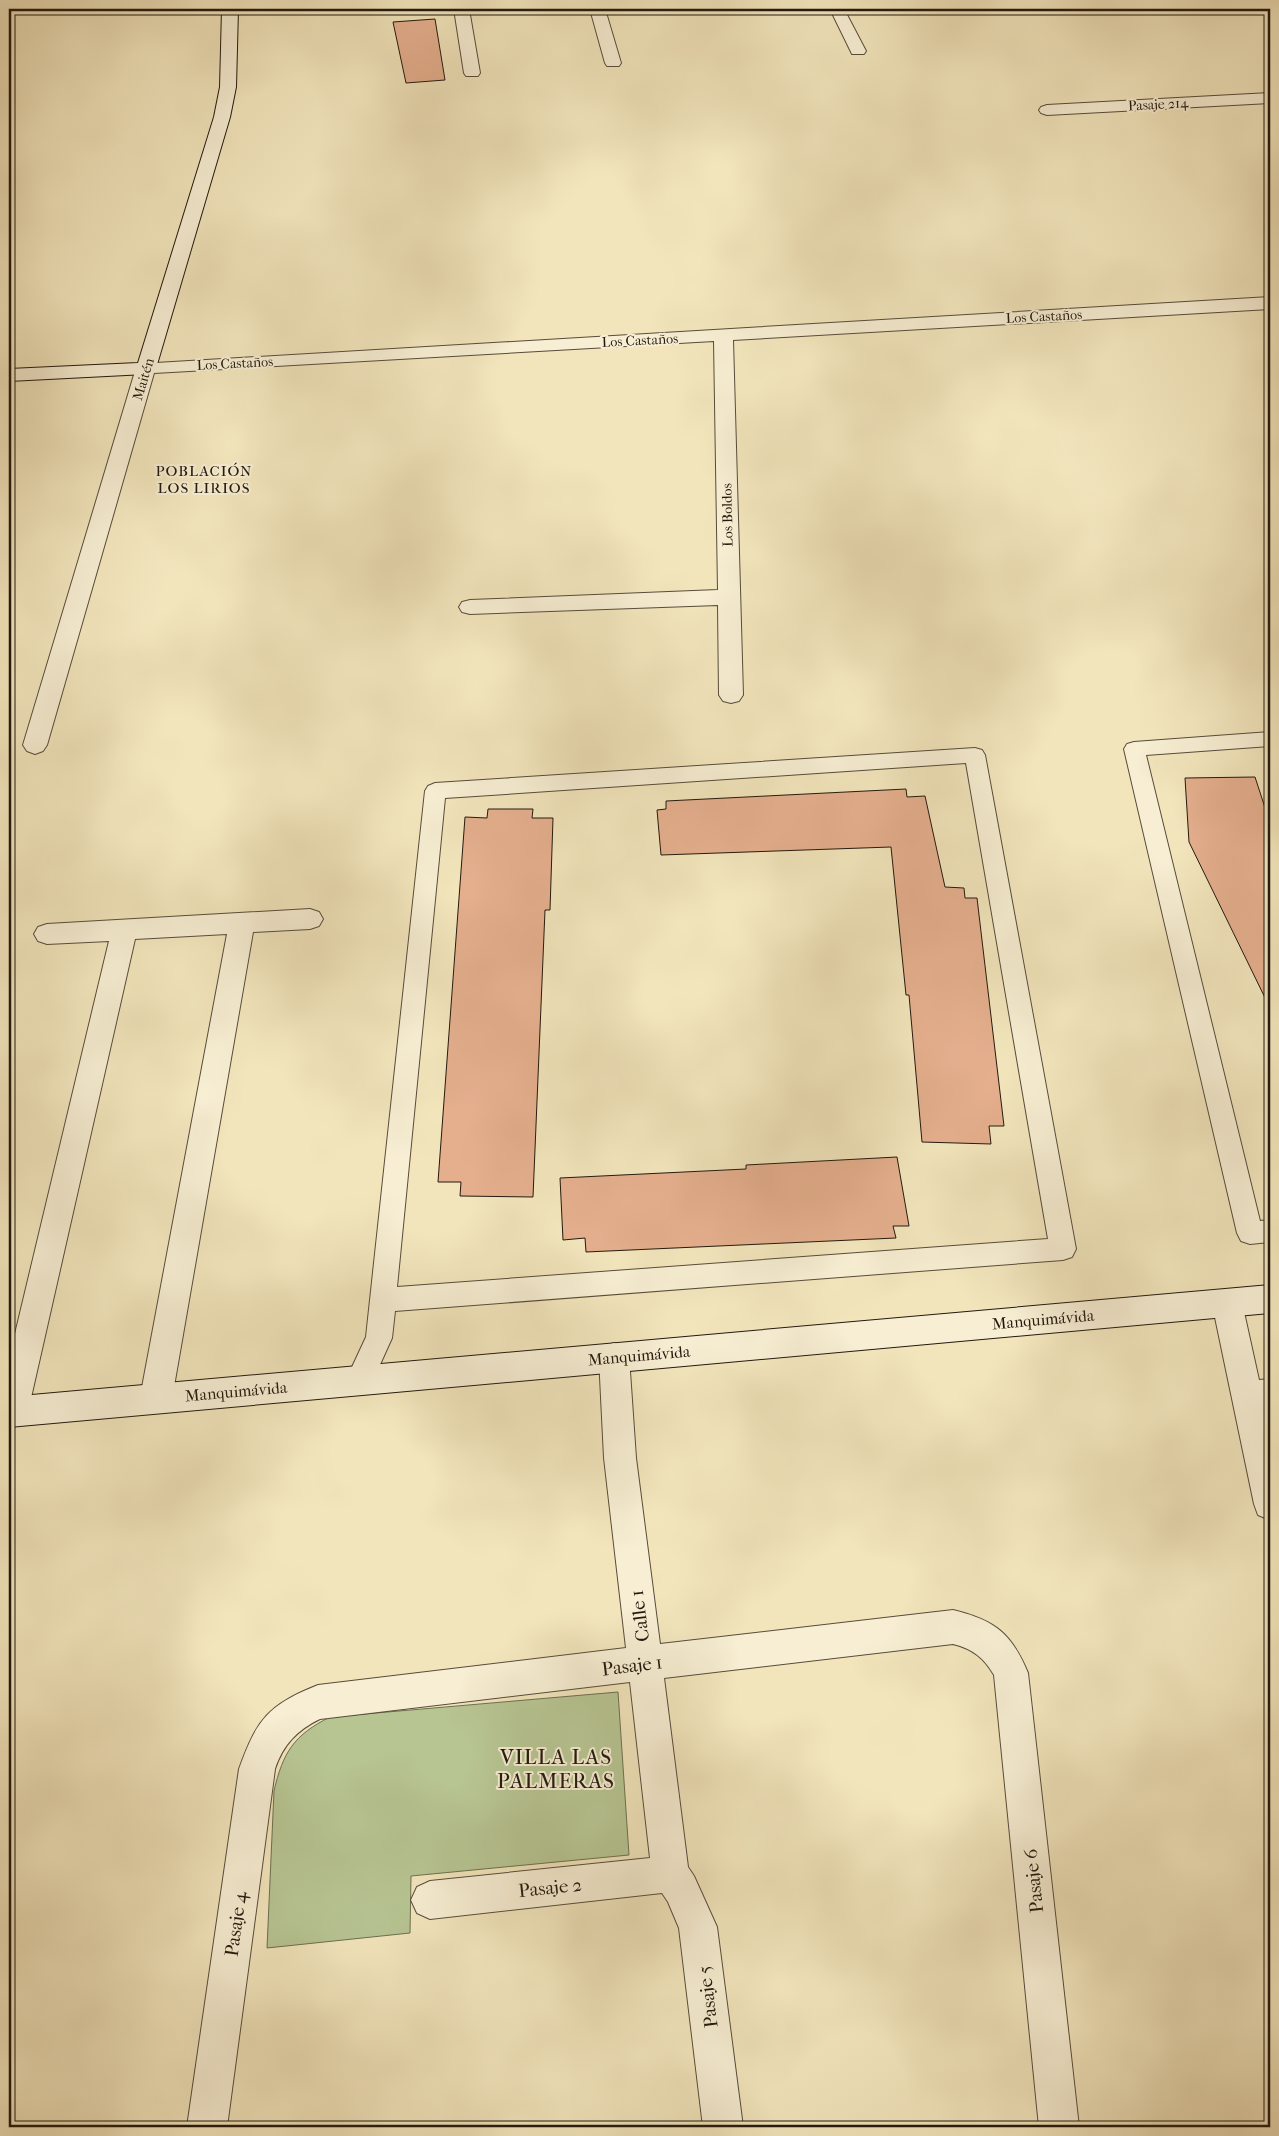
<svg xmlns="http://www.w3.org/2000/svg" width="1279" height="2136" font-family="'IM FELL French Canon',serif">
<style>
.green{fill:#b7c593;stroke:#6d6f50}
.building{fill:#e5af8e;stroke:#23190e}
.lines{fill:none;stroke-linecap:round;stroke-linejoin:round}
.lane-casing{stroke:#574c3a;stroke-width:2}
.street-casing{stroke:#574c3a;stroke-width:2}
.secondary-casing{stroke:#23190e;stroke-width:2}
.lane{fill:#f7eed3;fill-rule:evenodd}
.street{fill:#f7eed3;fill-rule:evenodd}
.secondary{fill:#f7eed3;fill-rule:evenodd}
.labels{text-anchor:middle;stroke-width:4;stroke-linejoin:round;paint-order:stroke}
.far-street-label{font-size:14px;fill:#23190e;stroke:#f7eed3}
.far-neighbourhood-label{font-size:15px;letter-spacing:1px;fill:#23190e;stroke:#f7eed3}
.street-label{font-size:16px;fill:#23190e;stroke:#f7eed3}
.near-street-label{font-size:19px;fill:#23190e;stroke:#f7eed3}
.near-neighbourhood-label{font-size:21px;letter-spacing:1px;fill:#23190e;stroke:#f7eed3}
</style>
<rect width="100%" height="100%" fill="#f2e5bc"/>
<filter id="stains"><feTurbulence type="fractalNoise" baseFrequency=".004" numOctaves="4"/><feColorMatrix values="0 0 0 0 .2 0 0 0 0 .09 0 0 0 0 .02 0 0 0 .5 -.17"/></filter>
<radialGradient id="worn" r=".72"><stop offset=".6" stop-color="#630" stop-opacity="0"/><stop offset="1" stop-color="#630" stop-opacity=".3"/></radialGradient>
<!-- green -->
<path class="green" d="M 618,1692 L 629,1855 L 411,1876 L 410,1933 L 267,1948 L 274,1791 C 283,1752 294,1735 330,1717 Z"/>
<!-- building -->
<path class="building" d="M 435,19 L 445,80 L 406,83 L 393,22 Z
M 1255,777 L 1270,823 L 1270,1008 L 1189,842 L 1185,778 Z
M 906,789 L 907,797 L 925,796 L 945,887 L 964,888 L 965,898 L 977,898 L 1004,1126 L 989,1126 L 991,1144 L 922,1142 L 909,995 L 906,995 L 891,847 L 661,855 L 657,810 L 666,809 L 666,801 Z
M 488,809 L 533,809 L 532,818 L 553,818 L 550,910 L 545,910 L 533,1197 L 460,1196 L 461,1182 L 438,1182 L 465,817 L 487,818 Z
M 897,1157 L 909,1226 L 893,1226 L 896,1238 L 586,1252 L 585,1238 L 563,1240 L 560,1178 L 746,1169 L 746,1165 Z"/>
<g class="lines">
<!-- lane casing -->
<g class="lane-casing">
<path id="lane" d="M 1270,732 L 1270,746 L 1146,755 L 1260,1221 L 1270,1220 L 1270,1242 L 1250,1244 L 1241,1241 L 1237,1233 L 1124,749 L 1127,744 L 1134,742 Z
M 975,748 L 982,750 L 985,755 L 1076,1249 L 1072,1257 L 1063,1260 L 395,1311 L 392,1338 L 369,1389 L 359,1393 L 349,1389 L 346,1380 L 366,1337 L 425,791 L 428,786 L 435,783 ZM 966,763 L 1048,1239 L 397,1287 L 445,798 Z"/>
</g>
<!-- street casing -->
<g class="street-casing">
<path id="street" d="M 454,9 L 469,9 L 480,73 L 478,76 L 466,76 L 464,73 Z
M 590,9 L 605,9 L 621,63 L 619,66 L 607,66 L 605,63 Z
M 830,9 L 844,9 L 866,51 L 864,54 L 852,54 Z
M 1270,93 L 1270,103 L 1047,115 L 1041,113 L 1039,110 L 1041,107 L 1047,105 Z
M 1270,297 L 1270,309 L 733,340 L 743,695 L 739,701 L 731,703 L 723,701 L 719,695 L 718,605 L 470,614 L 462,612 L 459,607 L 462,602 L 470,600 L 718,590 L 714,341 L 154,373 L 47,745 L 43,751 L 35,754 L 27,751 L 23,745 L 136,368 L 139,364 Z
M 310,909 L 319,912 L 323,919 L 319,926 L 310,929 L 253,932 L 172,1398 L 167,1408 L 156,1413 L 145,1408 L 140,1398 L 227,934 L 135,939 L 28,1411 L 23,1422 L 12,1426 L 9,1425 L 9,1359 L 109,941 L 47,944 L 38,941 L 34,934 L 38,927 L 47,924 Z
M 1227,1289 L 1238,1293 L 1242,1303 L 1259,1380 L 1270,1379 L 1270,1409 L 1265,1409 L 1270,1431 L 1270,1520 L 1258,1515 L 1254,1504 L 1212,1303 L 1216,1293 Z
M 614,1343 L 625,1347 L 629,1357 L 636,1458 L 660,1644 L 953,1610 C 995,1620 1012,1634 1028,1673 L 1079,2127 L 1039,2127 L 994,1675 C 984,1658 973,1649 953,1644 L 664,1678 L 688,1867 L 694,1876 L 717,1927 L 743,2127 L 703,2127 L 679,1928 L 668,1902 L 662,1893 L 430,1919 L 417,1913 L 411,1900 L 417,1887 L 430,1881 L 650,1858 L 630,1682 L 320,1719 C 297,1730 283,1745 275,1769 L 227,2127 L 187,2127 L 239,1769 C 257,1719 268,1705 318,1685 L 626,1648 L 604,1458 L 599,1357 L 603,1347 Z"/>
</g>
<!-- secondary casing -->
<g class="secondary-casing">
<path id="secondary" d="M 222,9 L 238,9 L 236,87 L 230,117 L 156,368 L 153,372 L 146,374 L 9,381 L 9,369 L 138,363 L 214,117 L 220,87 Z
M 1270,1285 L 1270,1313 L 9,1427 L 9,1397 Z"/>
</g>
<!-- lane -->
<use href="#lane" class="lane"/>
<!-- street -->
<use href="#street" class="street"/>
<!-- secondary -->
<use href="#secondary" class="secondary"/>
</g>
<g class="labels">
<!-- far-street labels -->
<g class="far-street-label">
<text transform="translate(1158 104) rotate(-3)" y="5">Pasaje 214</text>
<text transform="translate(1044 316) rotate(-3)" y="5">Los Castaños</text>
<text transform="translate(640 340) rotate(-3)" y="5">Los Castaños</text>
<text transform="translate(235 363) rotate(-3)" y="5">Los Castaños</text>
<text transform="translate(143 379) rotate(-73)" y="5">Maitén</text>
<text transform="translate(727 515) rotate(-91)" y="5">Los Boldos</text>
</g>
<!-- far-neighbourhood labels -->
<g class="far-neighbourhood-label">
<text x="204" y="476">POBLACIÓN<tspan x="204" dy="17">LOS LIRIOS</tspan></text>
</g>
<!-- street labels -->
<g class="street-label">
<text transform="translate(1043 1319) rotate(-5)" y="6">Manquimávida</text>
<text transform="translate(639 1355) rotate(-5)" y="6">Manquimávida</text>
<text transform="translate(236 1391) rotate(-5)" y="6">Manquimávida</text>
</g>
<!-- near-street labels -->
<g class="near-street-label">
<text transform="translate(639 1616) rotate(-97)" y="7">Calle 1</text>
<text transform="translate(632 1665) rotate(-7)" y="7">Pasaje 1</text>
<text transform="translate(1033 1881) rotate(-96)" y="7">Pasaje 6</text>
<text transform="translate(550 1887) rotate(-6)" y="7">Pasaje 2</text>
<text transform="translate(235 1924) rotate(-82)" y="7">Pasaje 4</text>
<text transform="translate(707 1997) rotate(-97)" y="7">Pasaje 5</text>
</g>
<!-- near-neighbourhood labels -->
<g class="near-neighbourhood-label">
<text x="556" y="1764">VILLA LAS<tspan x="556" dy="24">PALMERAS</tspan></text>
</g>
</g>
<!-- margin -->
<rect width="1279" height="2136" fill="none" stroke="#f2e5bc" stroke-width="30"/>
<rect x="10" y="10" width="1259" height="2116" fill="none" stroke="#23190e" stroke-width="2.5"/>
<rect x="15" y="15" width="1249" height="2106" fill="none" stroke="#23190e"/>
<rect width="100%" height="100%" filter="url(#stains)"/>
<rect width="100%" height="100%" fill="url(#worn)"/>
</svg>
